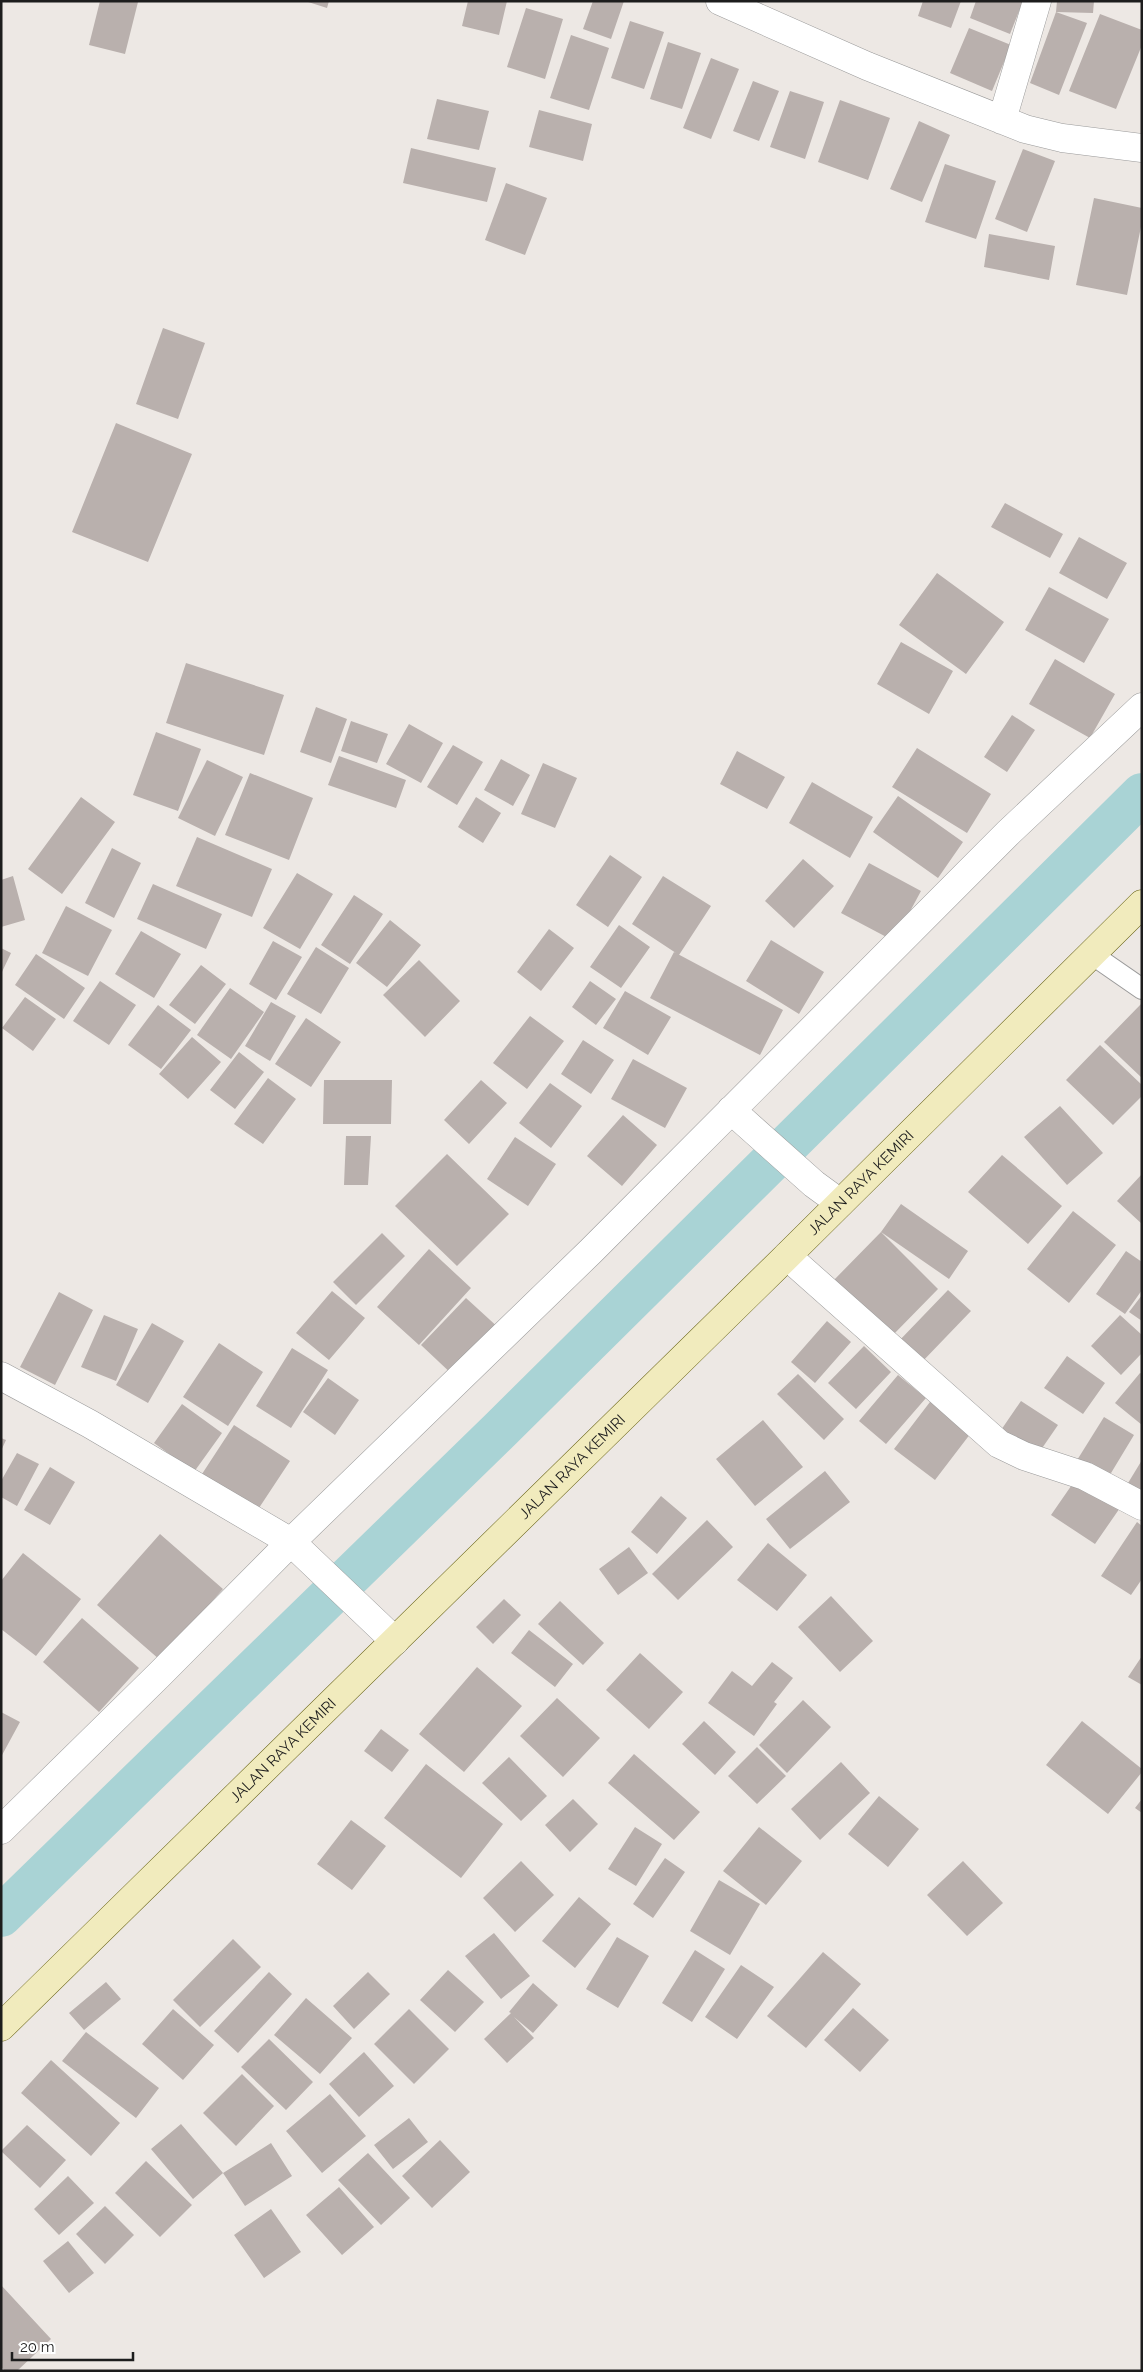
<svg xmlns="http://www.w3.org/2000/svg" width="1143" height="2372" font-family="Raleway,sans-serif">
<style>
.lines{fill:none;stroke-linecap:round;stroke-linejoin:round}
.canal{stroke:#a9d3d5;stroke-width:42}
.building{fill:#b9b0ad}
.lane-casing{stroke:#9a9a9a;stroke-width:22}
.street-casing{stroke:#9a9a9a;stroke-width:29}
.secondary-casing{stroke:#656012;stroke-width:29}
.lane{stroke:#fff;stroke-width:20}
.street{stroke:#fff;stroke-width:28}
.secondary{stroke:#f1ebbd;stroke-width:28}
.labels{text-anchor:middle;stroke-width:4;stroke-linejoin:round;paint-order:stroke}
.street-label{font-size:15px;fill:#1d1d1d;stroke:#fff}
</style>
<rect width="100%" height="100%" fill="#ede8e4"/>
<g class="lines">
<!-- canal -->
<path class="canal" d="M 1,1916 L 501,1429 L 1142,794"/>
</g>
<!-- building -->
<path class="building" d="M 100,1 L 138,2 L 125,54 L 89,45 Z
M 305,1 L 329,1 L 327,8 Z
M 468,1 L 507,1 L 499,35 L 462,26 Z
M 593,1 L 624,1 L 611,39 L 583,29 Z
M 923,1 L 961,1 L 951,28 L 918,16 Z
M 976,1 L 1023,1 L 1010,34 L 970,18 Z
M 1057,1 L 1094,1 L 1093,13 L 1056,12 L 1087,23 L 1059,95 L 1030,83 L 1056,12 Z
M 526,8 L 563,19 L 545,79 L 507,67 Z
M 1100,14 L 1142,30 L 1142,45 L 1116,109 L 1069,91 Z
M 630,21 L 664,32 L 644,89 L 611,78 Z
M 969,28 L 1011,45 L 992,91 L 950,73 Z
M 571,35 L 609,48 L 589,110 L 550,98 Z
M 668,42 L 701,53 L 682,109 L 650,99 Z
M 711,58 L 739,69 L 711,139 L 683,128 Z
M 753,81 L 779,91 L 759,141 L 733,131 Z
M 790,91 L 824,102 L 805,159 L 770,147 Z
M 437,99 L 489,111 L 479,150 L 427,139 Z
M 840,100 L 890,118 L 868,180 L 818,162 Z
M 539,110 L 592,124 L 583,161 L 529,147 Z
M 919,121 L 950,135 L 922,202 L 890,189 Z
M 411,148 L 496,168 L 487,202 L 403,183 Z
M 1023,149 L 1055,161 L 1027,232 L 995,219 Z
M 945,164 L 996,181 L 976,239 L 925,222 Z
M 506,183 L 547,198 L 525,255 L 485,240 Z
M 1094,198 L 1142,208 L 1142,222 L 1127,295 L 1076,285 Z
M 989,234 L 1055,246 L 1049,280 L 984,267 Z
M 163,328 L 205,343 L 178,419 L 136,404 Z
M 116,423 L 192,454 L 148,562 L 72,532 Z
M 1005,503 L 1063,534 L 1050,558 L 991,527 Z
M 1079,537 L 1127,563 L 1107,599 L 1059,573 Z
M 937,573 L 1004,622 L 966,674 L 899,625 Z
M 1049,587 L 1109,619 L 1084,663 L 1025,630 Z
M 901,642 L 953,671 L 929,714 L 877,684 Z
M 1055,659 L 1115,694 L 1090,738 L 1029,704 Z
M 186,663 L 284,695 L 264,755 L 166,723 Z
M 316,707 L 347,719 L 331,763 L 300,752 Z
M 1012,715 L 1035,730 L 1007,772 L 984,757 Z
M 351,721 L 388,734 L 377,763 L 341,751 Z
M 409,724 L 443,743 L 421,783 L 386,764 Z
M 156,732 L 201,749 L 178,811 L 133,795 Z
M 453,745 L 483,762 L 457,805 L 427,787 Z
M 917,748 L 991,794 L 967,833 L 892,787 Z
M 737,751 L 785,777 L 767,809 L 720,784 Z
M 339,756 L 406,780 L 396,808 L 328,785 Z
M 501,759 L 530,775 L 513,806 L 484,790 Z
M 207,760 L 243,777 L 215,836 L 178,818 Z
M 543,763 L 577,778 L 555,828 L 521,814 Z
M 250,773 L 313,798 L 289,860 L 225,835 Z
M 812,782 L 873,817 L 850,858 L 789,823 Z
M 898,796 L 963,842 L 938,878 L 873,832 Z
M 81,797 L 115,822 L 62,894 L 28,869 Z
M 476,797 L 501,813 L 483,843 L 458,827 Z
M 197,837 L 272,869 L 252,917 L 176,886 Z
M 112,848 L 141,863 L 114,918 L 85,903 Z
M 610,855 L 642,877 L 608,927 L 576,905 Z
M 803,859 L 834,886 L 794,928 L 765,901 Z
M 869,863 L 921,891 L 894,941 L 841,913 Z
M 297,873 L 333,894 L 300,949 L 263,928 Z
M 13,876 L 25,920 L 1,927 L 1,880 Z
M 663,876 L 711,906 L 679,955 L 632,924 Z
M 153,884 L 222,914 L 206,949 L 137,919 Z
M 354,895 L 383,914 L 350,964 L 321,945 Z
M 66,906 L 112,930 L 88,976 L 42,953 Z
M 390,920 L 421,945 L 387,987 L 356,963 Z
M 619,925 L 650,947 L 621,988 L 590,967 Z
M 549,929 L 574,948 L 541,991 L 517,972 Z
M 141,931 L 181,954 L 154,998 L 115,974 Z
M 771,940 L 824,972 L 799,1014 L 746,981 Z
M 273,941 L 302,957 L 276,1000 L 249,984 Z
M 316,947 L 349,968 L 321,1014 L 287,994 Z
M 1,948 L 11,953 L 1,974 Z
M 674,952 L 783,1010 L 760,1055 L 650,998 Z
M 36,954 L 85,988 L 64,1019 L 15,985 Z
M 419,960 L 460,1001 L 425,1037 L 383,995 Z
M 201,965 L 226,984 L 195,1024 L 169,1005 Z
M 100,981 L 136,1005 L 109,1045 L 73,1021 Z
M 590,981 L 616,999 L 596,1025 L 572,1007 Z
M 230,988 L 264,1012 L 231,1059 L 197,1035 Z
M 625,991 L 671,1017 L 648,1055 L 603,1028 Z
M 25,997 L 56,1019 L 33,1051 L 2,1028 Z
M 271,1002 L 296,1016 L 270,1061 L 245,1046 Z
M 1142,1003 L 1142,1078 L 1104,1042 Z
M 158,1005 L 191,1030 L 161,1069 L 128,1045 Z
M 530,1016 L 564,1041 L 527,1089 L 493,1063 Z
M 306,1018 L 341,1042 L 311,1087 L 275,1064 Z
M 192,1037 L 221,1062 L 188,1099 L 159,1074 Z
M 583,1040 L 614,1060 L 591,1094 L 561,1074 Z
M 1100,1045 L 1142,1085 L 1142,1096 L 1113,1125 L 1066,1080 Z
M 239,1052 L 264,1072 L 235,1109 L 210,1090 Z
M 633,1059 L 687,1088 L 665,1128 L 611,1099 Z
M 268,1078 L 296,1099 L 263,1144 L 234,1124 Z
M 324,1080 L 392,1080 L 391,1124 L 323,1124 Z
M 481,1080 L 507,1103 L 469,1144 L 444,1120 Z
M 550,1083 L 582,1106 L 551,1148 L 519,1123 Z
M 1060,1106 L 1103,1153 L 1067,1185 L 1024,1137 Z
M 623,1115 L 657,1145 L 622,1186 L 587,1156 Z
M 346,1136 L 371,1136 L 368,1185 L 344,1185 Z
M 515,1137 L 556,1164 L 528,1206 L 487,1179 Z
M 447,1154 L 509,1214 L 457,1266 L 395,1206 Z
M 1002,1155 L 1062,1206 L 1028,1244 L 968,1192 Z
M 1142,1174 L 1142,1224 L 1117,1201 Z
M 901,1204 L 968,1251 L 949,1279 L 881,1232 L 938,1289 L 891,1337 L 833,1281 L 881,1232 Z
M 1073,1211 L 1116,1245 L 1069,1303 L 1027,1269 Z
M 382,1233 L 405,1256 L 356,1305 L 333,1282 Z
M 429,1249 L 471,1288 L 419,1345 L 377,1307 Z
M 1126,1251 L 1142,1262 L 1142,1290 L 1125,1314 L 1096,1294 Z
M 948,1290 L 971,1311 L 920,1364 L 897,1343 Z
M 332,1291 L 365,1318 L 329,1360 L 296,1333 Z
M 59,1292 L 93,1310 L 55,1385 L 20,1367 Z
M 1142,1295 L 1142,1321 L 1129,1312 Z
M 466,1298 L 501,1330 L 455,1377 L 421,1345 Z
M 104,1315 L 138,1329 L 116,1381 L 81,1367 Z
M 1120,1315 L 1142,1335 L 1142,1353 L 1121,1375 L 1091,1346 Z
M 827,1321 L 851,1342 L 815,1383 L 791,1362 Z
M 152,1323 L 184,1341 L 148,1403 L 116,1385 Z
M 219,1343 L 263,1372 L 228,1426 L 183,1397 Z
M 864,1346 L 891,1372 L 856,1409 L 828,1383 Z
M 292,1348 L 328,1370 L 291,1428 L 256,1406 Z
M 1067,1356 L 1105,1383 L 1083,1414 L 1044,1388 Z
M 1140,1373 L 1142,1374 L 1142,1425 L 1115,1403 Z
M 798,1374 L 844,1419 L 824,1440 L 777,1394 Z
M 898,1375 L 926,1398 L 886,1444 L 859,1421 Z
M 328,1378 L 359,1400 L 335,1435 L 303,1412 Z
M 933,1398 L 974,1429 L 935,1480 L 894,1449 Z
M 1021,1401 L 1058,1425 L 1036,1457 L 999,1433 Z
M 182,1404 L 222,1433 L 194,1472 L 154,1443 Z
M 1104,1417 L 1134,1435 L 1105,1483 L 1074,1465 Z
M 763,1420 L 803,1467 L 755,1506 L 716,1459 Z
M 234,1425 L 290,1461 L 257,1511 L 202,1474 Z
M 1,1438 L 6,1440 L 1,1451 Z
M 17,1453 L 39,1464 L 17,1506 L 1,1497 L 1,1481 Z
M 1142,1460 L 1142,1498 L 1125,1488 Z
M 50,1467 L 75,1482 L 50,1525 L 24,1510 Z
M 825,1471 L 850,1502 L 790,1549 L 766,1519 Z
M 1078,1476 L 1122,1505 L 1095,1544 L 1051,1515 Z
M 661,1496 L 687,1518 L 657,1554 L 631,1532 Z
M 707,1520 L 733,1547 L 678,1600 L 652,1574 Z
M 1137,1522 L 1142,1526 L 1142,1579 L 1131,1595 L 1101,1576 Z
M 160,1534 L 223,1589 L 160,1660 L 97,1605 Z
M 768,1543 L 807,1575 L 777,1611 L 737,1580 Z
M 629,1547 L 648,1573 L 618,1595 L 599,1569 Z
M 23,1553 L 81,1599 L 36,1656 L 1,1629 L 1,1581 Z
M 831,1596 L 873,1641 L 840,1672 L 798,1627 Z
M 504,1599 L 521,1615 L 493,1644 L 476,1627 Z
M 560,1601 L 604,1643 L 583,1665 L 538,1624 Z
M 82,1618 L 139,1668 L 99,1712 L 43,1662 Z
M 529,1630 L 573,1664 L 555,1687 L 511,1653 Z
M 640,1653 L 683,1692 L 649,1729 L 606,1690 Z
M 1142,1656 L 1142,1685 L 1128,1677 Z
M 772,1662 L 793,1678 L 774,1702 L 777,1704 L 754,1736 L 708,1703 L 732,1671 L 752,1686 Z
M 477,1667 L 522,1706 L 464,1772 L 419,1734 Z
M 557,1698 L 600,1738 L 563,1777 L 520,1736 Z
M 803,1700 L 831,1727 L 787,1773 L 759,1745 Z
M 1,1712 L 20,1722 L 1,1757 Z
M 704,1721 L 736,1752 L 715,1775 L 682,1744 Z
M 1082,1721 L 1142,1769 L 1142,1772 L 1108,1814 L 1046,1765 Z
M 381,1729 L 409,1750 L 392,1772 L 364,1751 Z
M 757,1747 L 786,1776 L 757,1804 L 728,1776 Z
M 634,1754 L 700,1812 L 674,1840 L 608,1783 Z
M 509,1757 L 547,1796 L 521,1821 L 482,1783 Z
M 841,1762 L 870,1793 L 820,1840 L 791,1809 Z
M 426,1764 L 503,1824 L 461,1878 L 384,1818 Z
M 879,1796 L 919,1829 L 888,1867 L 848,1834 Z
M 573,1799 L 598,1824 L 570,1852 L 545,1825 Z
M 1142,1799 L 1142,1813 L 1135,1808 Z
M 351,1820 L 386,1846 L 352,1890 L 317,1864 Z
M 635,1827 L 662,1844 L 636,1886 L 608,1869 Z
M 759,1827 L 802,1861 L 766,1905 L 723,1871 Z
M 665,1858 L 685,1872 L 653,1918 L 633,1904 Z
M 521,1861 L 554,1895 L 515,1932 L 483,1898 Z
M 963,1861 L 1003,1903 L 967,1936 L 927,1895 Z
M 719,1880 L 760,1904 L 730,1955 L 690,1931 Z
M 579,1897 L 611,1924 L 575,1968 L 542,1941 Z
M 494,1933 L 530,1976 L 501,1999 L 465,1956 Z
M 617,1937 L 649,1956 L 618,2008 L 586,1989 Z
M 233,1939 L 261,1967 L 200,2027 L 173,2000 Z
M 695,1950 L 725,1969 L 692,2022 L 662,2003 Z
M 823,1952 L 861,1984 L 806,2048 L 767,2016 Z
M 741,1965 L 774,1987 L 737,2039 L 705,2017 Z
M 448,1970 L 484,2002 L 455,2032 L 420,2000 Z
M 269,1972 L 292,1994 L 238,2053 L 214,2031 Z
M 368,1972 L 390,1994 L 354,2029 L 333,2006 Z
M 106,1982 L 121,1999 L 84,2030 L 69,2013 Z
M 533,1983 L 558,2005 L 533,2033 L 514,2017 L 534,2038 L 507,2063 L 484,2039 L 511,2013 L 509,2012 Z
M 306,1998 L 352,2038 L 320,2074 L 274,2035 Z
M 853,2008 L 889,2040 L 860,2072 L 824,2040 Z
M 173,2009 L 214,2045 L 183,2080 L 142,2044 Z
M 409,2009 L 449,2049 L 414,2084 L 374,2044 Z
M 86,2032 L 159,2088 L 136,2118 L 62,2061 Z
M 269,2039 L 313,2082 L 286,2110 L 241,2067 Z
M 364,2052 L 394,2086 L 359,2117 L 329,2084 Z
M 51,2060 L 120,2123 L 91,2156 L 21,2093 Z
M 242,2074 L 274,2106 L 236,2146 L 203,2113 Z
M 330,2094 L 366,2136 L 322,2173 L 286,2131 Z
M 409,2118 L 428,2142 L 393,2169 L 374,2145 Z
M 181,2124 L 223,2173 L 193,2199 L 151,2149 Z
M 27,2125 L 66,2160 L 40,2188 L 1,2151 Z
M 440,2140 L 470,2172 L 432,2208 L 402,2176 Z
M 271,2143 L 292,2176 L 245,2206 L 223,2173 Z
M 368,2153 L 410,2198 L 381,2225 L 338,2180 Z
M 146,2161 L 192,2205 L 160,2237 L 115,2193 Z
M 68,2176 L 94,2203 L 59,2235 L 34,2209 Z
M 339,2187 L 374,2227 L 342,2255 L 306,2215 Z
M 105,2206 L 134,2235 L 105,2264 L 76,2234 Z
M 271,2209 L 301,2252 L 264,2278 L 234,2235 Z
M 68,2241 L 94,2273 L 69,2293 L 43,2261 Z
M 1,2285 L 51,2339 L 17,2371 L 5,2371 L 1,2367 Z"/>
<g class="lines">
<!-- lane casing -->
<g class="lane-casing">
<path id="lane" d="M 1090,953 L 1142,989"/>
</g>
<!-- street casing -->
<g class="street-casing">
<path id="street" d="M 720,1 L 867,66 L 1025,129 L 1062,138 L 1142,148
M 1002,120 L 1037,1
M 731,1110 L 814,1184 L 840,1203
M 787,1256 L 999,1444 L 1024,1456 L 1085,1476 L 1142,1506
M 1,1376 L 90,1424 L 291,1542 L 591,1251 L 1009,832 L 1142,707
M 1,1830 L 159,1675 L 291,1542 L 395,1641"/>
</g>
<!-- secondary casing -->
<g class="secondary-casing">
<g id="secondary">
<path id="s1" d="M 1,2027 L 787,1256 L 1142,904"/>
</g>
</g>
<!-- lane -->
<use href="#lane" class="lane"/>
<!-- street -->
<use href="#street" class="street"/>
<!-- secondary -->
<use href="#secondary" class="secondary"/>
</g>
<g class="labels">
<!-- street labels -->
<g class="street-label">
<text dy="5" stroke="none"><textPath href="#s1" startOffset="1205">JALAN RAYA KEMIRI</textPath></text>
<text dy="5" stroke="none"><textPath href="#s1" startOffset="800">JALAN RAYA KEMIRI</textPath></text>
<text dy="5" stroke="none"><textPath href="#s1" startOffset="395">JALAN RAYA KEMIRI</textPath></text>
</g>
</g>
<!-- border -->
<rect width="1143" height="2372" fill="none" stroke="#1d1d1d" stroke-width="5"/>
<!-- scale -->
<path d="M12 2352v8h121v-8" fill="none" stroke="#1d1d1d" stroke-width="2.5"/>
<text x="20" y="2352" font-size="15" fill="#1d1d1d" stroke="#ffffff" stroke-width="4" paint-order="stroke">20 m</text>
</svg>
